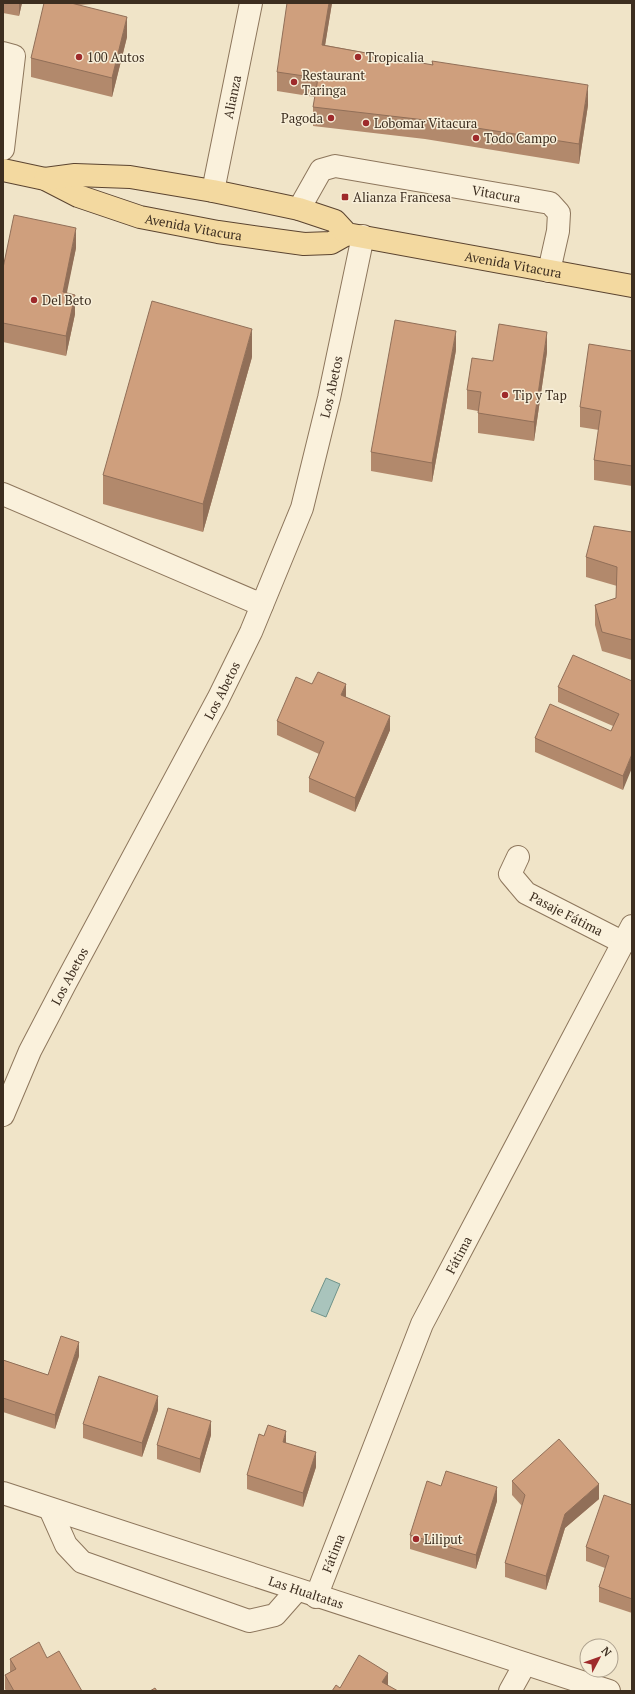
<svg xmlns="http://www.w3.org/2000/svg" width="635" height="1694" font-family="'PT Serif',serif">
<style>
.water{fill:#a9c4bc;stroke:#6f938a}
.lines{fill:none;stroke-linecap:round;stroke-linejoin:round}
.minor-casing{stroke:#8d765c;stroke-width:24}
.major-casing{stroke:#5b4430;stroke-width:24}
.minor{stroke:#faf1dc;stroke-width:22}
.major{stroke:#f3d9a0;stroke-width:22}
.wall{fill:#b2896c}
.shaded-wall{fill:#916f58}
.building{fill:#cf9f7d;stroke:#916f58}
.poi-dot{fill:#9e2a2b;stroke:#f7eed8;stroke-width:1.5}
.labels{text-anchor:middle;stroke-width:3;stroke-linejoin:round;paint-order:stroke}
.poi-label{font-size:13px;fill:#3d2e20;stroke:#f7eed8;text-anchor:start}
.street-label{font-size:13px;fill:#3d2e20;stroke:#f7eed8}
</style>
<rect width="100%" height="100%" fill="#f0e4c8"/>
<!-- water -->
<path class="water" d="M 326,1278 L 340,1284 L 326,1317 L 311,1311 Z"/>
<g class="lines">
<!-- minor casing -->
<g class="minor-casing">
<g id="minor">
<path d="M 3,53 L 14,56 L 3,149"/>
<path id="s1" d="M 213,191 L 251,3"/>
<path id="s2" d="M 299,209 L 321,170 L 335,166 L 550,203 L 559,213 L 558,231 L 549,271"/>
<path d="M 3,494 L 262,605"/>
<path id="s3" d="M 518,857 L 510,874 L 526,893 L 624,943"/>
<path id="s4" d="M 3,1115 L 30,1051 L 65,984 L 218,699 L 251,632 L 302,508 L 329,398 L 363,236"/>
<path id="s5" d="M 3,1493 L 609,1691"/>
<path d="M 50,1509 L 66,1545 L 82,1562 L 249,1621 L 275,1615 L 297,1590"/>
<path id="s6" d="M 316,1597 L 422,1324 L 632,926"/>
<path d="M 510,1691 L 525,1664"/>
</g>
</g>
<!-- major casing -->
<g class="major-casing">
<g id="major">
<path id="s7" d="M 3,170 L 45,179 L 78,196 L 140,217 L 218,232 L 304,244 L 331,243 L 347,234"/>
<path id="s8" d="M 45,179 L 75,175 L 130,177 L 213,191 L 299,209 L 335,221 L 347,234 L 632,286"/>
</g>
</g>
<!-- minor -->
<use href="#minor" class="minor"/>
<!-- major -->
<use href="#major" class="major"/>
</g>
<!-- wall -->
<path class="wall" d="M 3,3 L 22,3 L 19,16 L 3,13 Z
M 74,3 L 107,3 L 78,5 L 127,37 L 112,97 L 31,77 L 31,58 L 74,4 Z
M 332,3 L 325,45 L 432,65 L 432,61 L 588,105 L 579,164 L 425,139 L 313,126 L 313,107 L 315,97 L 277,91 L 277,72 Z
M 76,248 L 66,293 L 75,314 L 66,356 L 3,342 L 3,268 Z
M 456,350 L 432,482 L 371,471 L 371,452 Z
M 632,351 L 632,486 L 594,480 L 594,460 L 599,430 L 580,427 L 580,407 Z
M 547,352 L 534,441 L 478,433 L 478,411 L 467,409 L 467,390 Z
M 252,357 L 203,532 L 103,504 L 103,475 Z
M 632,532 L 632,660 L 602,651 L 595,625 L 595,605 L 616,598 L 617,586 L 586,577 L 586,557 Z
M 632,681 L 623,790 L 535,752 L 535,738 L 611,731 L 613,726 L 558,702 L 558,687 Z
M 312,684 L 346,697 L 390,730 L 355,812 L 309,792 L 309,778 L 319,754 L 277,735 L 277,721 Z
M 79,1356 L 55,1429 L 3,1412 L 3,1360 L 48,1375 Z
M 158,1410 L 142,1457 L 83,1438 L 83,1424 Z
M 211,1435 L 200,1473 L 157,1459 L 157,1445 Z
M 286,1443 L 316,1467 L 303,1507 L 247,1489 L 247,1475 Z
M 512,1481 L 599,1499 L 565,1528 L 546,1590 L 505,1577 L 505,1563 L 522,1506 L 512,1495 Z
M 441,1486 L 497,1501 L 476,1569 L 410,1549 L 410,1535 Z
M 632,1505 L 632,1613 L 599,1602 L 599,1587 L 605,1568 L 586,1561 L 586,1547 Z
M 47,1658 L 82,1691 L 6,1691 L 5,1689 L 5,1675 L 10,1672 L 10,1659 Z"/>
<!-- shaded-wall -->
<path class="shaded-wall" d="M 19,3 L 22,3 L 19,16 Z
M 329,3 L 332,3 L 322,64 L 322,45 Z
M 127,17 L 127,37 L 112,97 L 112,78 Z
M 588,85 L 588,105 L 579,164 L 579,144 Z
M 76,228 L 76,248 L 63,312 L 63,292 Z
M 75,295 L 75,314 L 66,356 L 66,336 Z
M 252,329 L 252,357 L 203,532 L 203,504 Z
M 456,331 L 456,350 L 432,482 L 432,463 Z
M 547,332 L 547,352 L 534,441 L 534,422 Z
M 346,684 L 346,698 L 341,695 Z
M 390,716 L 390,730 L 355,812 L 355,798 Z
M 632,754 L 632,768 L 623,790 L 623,776 Z
M 79,1342 L 79,1356 L 55,1429 L 55,1415 Z
M 158,1396 L 158,1410 L 142,1457 L 142,1443 Z
M 211,1421 L 211,1435 L 200,1473 L 200,1459 Z
M 286,1431 L 286,1445 L 283,1442 Z
M 316,1452 L 316,1467 L 303,1507 L 303,1493 Z
M 599,1484 L 599,1499 L 565,1528 L 546,1590 L 546,1576 L 565,1514 Z
M 497,1487 L 497,1501 L 476,1569 L 476,1555 Z
M 388,1673 L 388,1691 L 382,1682 Z"/>
<!-- building -->
<path class="building" d="M 44,3 L 71,3 L 127,17 L 112,78 L 31,58 Z
M 287,3 L 329,3 L 322,45 L 433,65 L 432,61 L 588,85 L 579,144 L 425,120 L 313,107 L 318,78 L 277,72 Z
M 14,215 L 76,228 L 63,292 L 75,295 L 66,336 L 3,323 L 3,268 Z
M 152,301 L 252,329 L 203,504 L 103,475 Z
M 395,320 L 456,331 L 432,463 L 371,452 Z
M 499,324 L 547,332 L 534,422 L 478,413 L 481,392 L 467,390 L 472,358 L 493,361 Z
M 589,344 L 632,351 L 632,466 L 594,460 L 601,411 L 580,407 Z
M 594,526 L 632,532 L 632,640 L 602,632 L 595,605 L 616,598 L 617,567 L 586,557 Z
M 573,655 L 632,681 L 632,754 L 623,776 L 535,738 L 550,704 L 611,731 L 619,714 L 558,687 Z
M 318,672 L 346,684 L 341,695 L 390,716 L 355,798 L 309,778 L 324,742 L 277,721 L 296,677 L 312,684 Z
M 61,1336 L 79,1342 L 55,1415 L 3,1398 L 3,1360 L 48,1375 Z
M 99,1376 L 158,1396 L 142,1443 L 83,1424 Z
M 168,1408 L 211,1421 L 200,1459 L 157,1445 Z
M 268,1425 L 286,1431 L 283,1442 L 316,1452 L 303,1493 L 247,1475 L 259,1434 L 264,1436 Z
M 559,1439 L 599,1484 L 565,1514 L 546,1576 L 505,1563 L 525,1495 L 512,1481 Z
M 446,1471 L 497,1487 L 476,1555 L 410,1535 L 427,1481 L 441,1486 Z
M 604,1495 L 632,1505 L 632,1599 L 599,1587 L 609,1556 L 586,1547 Z
M 39,1642 L 47,1658 L 59,1651 L 82,1691 L 14,1691 L 5,1675 L 16,1669 L 10,1659 Z
M 359,1655 L 388,1673 L 382,1682 L 398,1691 L 332,1691 L 336,1685 L 340,1688 Z
M 155,1688 L 157,1691 L 150,1691 Z"/>
<!-- markers -->
<g class="poi-dot">
<circle cx="79" cy="57" r="4"/>
<circle cx="358" cy="57" r="4"/>
<circle cx="294" cy="82" r="4"/>
<circle cx="331" cy="118" r="4"/>
<circle cx="366" cy="123" r="4"/>
<circle cx="476" cy="138" r="4"/>
<rect x="341" y="193" width="8" height="8" rx="2"/>
<circle cx="34" cy="300" r="4"/>
<circle cx="505" cy="395" r="4"/>
<circle cx="416" cy="1539" r="4"/>
</g>
<g class="labels">
<!-- poi labels -->
<g class="poi-label">
<text x="87" y="62">100 Autos</text>
<text x="366" y="62">Tropicalia</text>
<text x="302" y="80">Restaurant<tspan x="302" dy="15">Taringa</tspan></text>
<text x="323" y="123" text-anchor="end">Pagoda</text>
<text x="374" y="128">Lobomar Vitacura</text>
<text x="484" y="143">Todo Campo</text>
<text x="353" y="202">Alianza Francesa</text>
<text x="42" y="305">Del Beto</text>
<text x="513" y="400">Tip y Tap</text>
<text x="424" y="1544">Liliput</text>
</g>
<!-- street labels -->
<g class="street-label">
<text dy="5" stroke="none"><textPath href="#s1" startOffset="96">Alianza</textPath></text>
<text dy="5" stroke="none"><textPath href="#s2" startOffset="223">Vitacura</textPath></text>
<text dy="5" stroke="none"><textPath href="#s7" startOffset="200">Avenida Vitacura</textPath></text>
<text dy="5" stroke="none"><textPath href="#s8" startOffset="482">Avenida Vitacura</textPath></text>
<text dy="5" stroke="none"><textPath href="#s4" startOffset="802">Los Abetos</textPath></text>
<text dy="5" stroke="none"><textPath href="#s4" startOffset="478">Los Abetos</textPath></text>
<text dy="5" stroke="none"><textPath href="#s3" startOffset="89">Pasaje Fátima</textPath></text>
<text dy="5" stroke="none"><textPath href="#s4" startOffset="154">Los Abetos</textPath></text>
<text dy="5" stroke="none"><textPath href="#s6" startOffset="371">Fátima</textPath></text>
<text dy="5" stroke="none"><textPath href="#s6" startOffset="47">Fátima</textPath></text>
<text dy="5" stroke="none"><textPath href="#s5" startOffset="319">Las Hualtatas</textPath></text>
</g>
</g>
<!-- border -->
<rect width="635" height="1694" fill="none" stroke="#3d2e20" stroke-width="8"/>
<!-- north arrow -->
<g transform="translate(599 1658) rotate(49)"><circle r="19" fill="#f7eed8" stroke="#ada18e"/>
<path d="M0-3L7 15L0 10L-7 15Z" fill="#9e2a2b"/>
<text y="-6" font-size="11" font-weight="bold" text-anchor="middle" fill="#3d2e20">N</text>
</g>
</svg>
